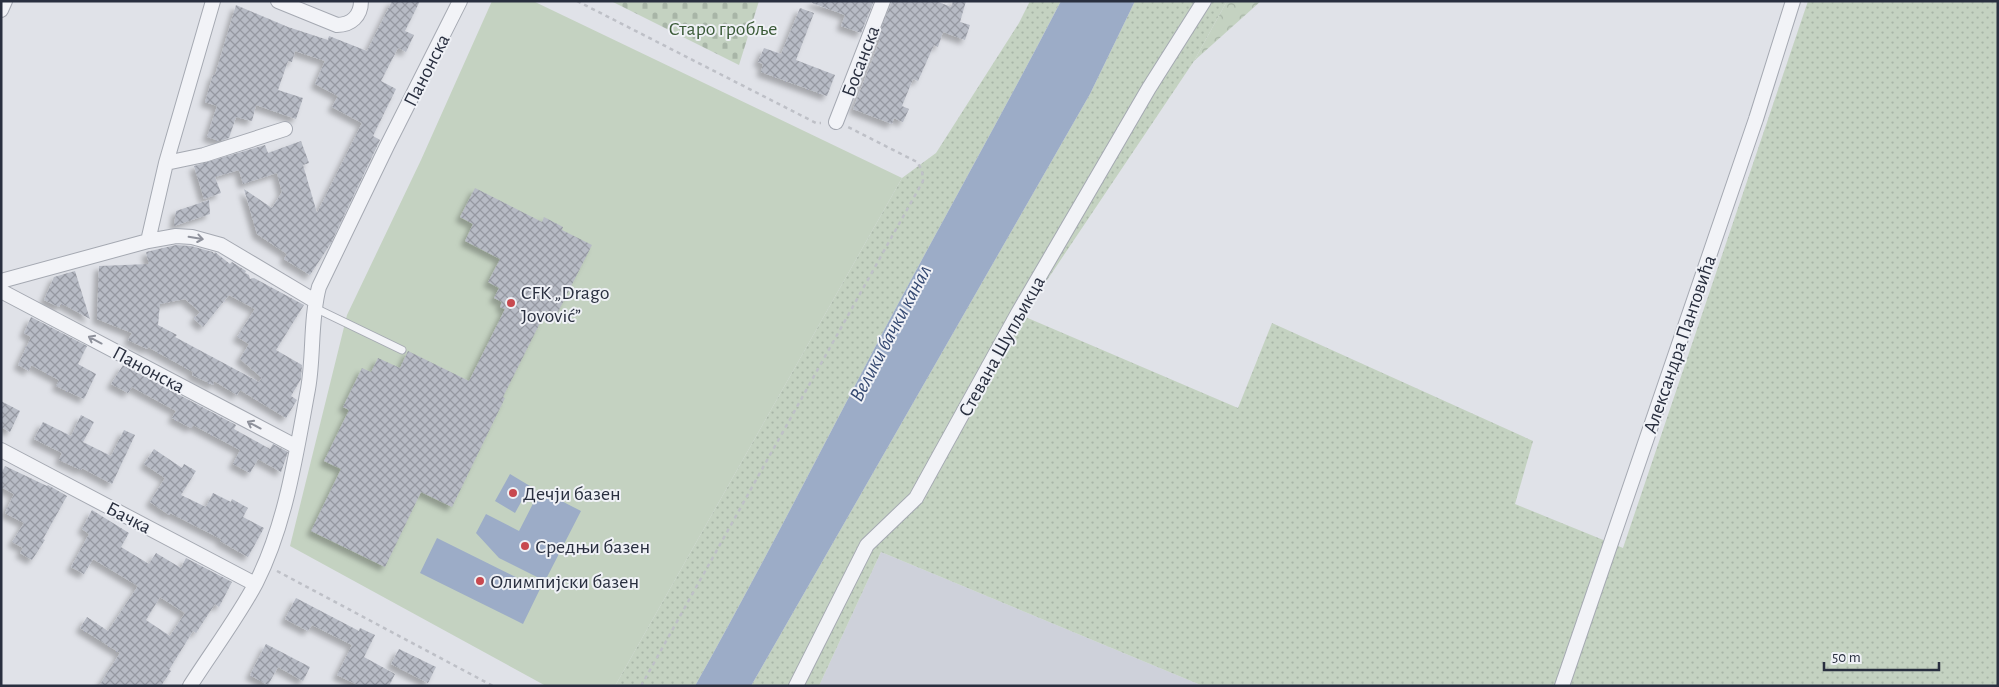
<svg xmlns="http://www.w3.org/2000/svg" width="1999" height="687" font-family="'Alegreya Sans',sans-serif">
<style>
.built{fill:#ced1da}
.grass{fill:url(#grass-dots)}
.forest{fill:url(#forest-crowns)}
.cemetery{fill:url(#cemetery-stones)}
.garden{fill:#c4d2c1}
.water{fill:#9cacc7}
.building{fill:url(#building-cross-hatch);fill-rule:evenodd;filter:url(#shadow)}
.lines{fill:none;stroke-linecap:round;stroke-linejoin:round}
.service-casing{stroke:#a5a9b2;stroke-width:9}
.minor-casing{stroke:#a5a9b2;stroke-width:16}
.path{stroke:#bec0c7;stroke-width:2.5;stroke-dasharray:4 4;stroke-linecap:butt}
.service{stroke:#f2f3f7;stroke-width:7}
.minor{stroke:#f2f3f7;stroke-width:14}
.oneway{stroke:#8e919b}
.poi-dot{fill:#c8494f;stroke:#eff1f6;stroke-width:2}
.labels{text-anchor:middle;stroke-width:4;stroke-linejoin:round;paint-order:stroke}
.park-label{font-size:20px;fill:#3a5a37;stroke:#eff1f6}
.street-label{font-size:20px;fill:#292f3f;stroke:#eff1f6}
.poi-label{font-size:20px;fill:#292f3f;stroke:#eff1f6;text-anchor:start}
.water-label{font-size:21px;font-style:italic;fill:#354971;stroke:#eff1f6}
</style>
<defs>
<pattern id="grass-dots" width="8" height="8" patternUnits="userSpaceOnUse" patternTransform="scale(1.25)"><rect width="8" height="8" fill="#c4d2c1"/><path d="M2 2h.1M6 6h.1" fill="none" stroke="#a8b5a7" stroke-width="1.8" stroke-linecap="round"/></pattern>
<pattern id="forest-crowns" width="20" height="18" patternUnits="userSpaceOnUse" patternTransform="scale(1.25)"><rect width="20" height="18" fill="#c4d2c1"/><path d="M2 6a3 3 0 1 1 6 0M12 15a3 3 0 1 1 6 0" fill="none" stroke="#a8b5a7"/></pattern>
<pattern id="cemetery-stones" width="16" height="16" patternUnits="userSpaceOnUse" patternTransform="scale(1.25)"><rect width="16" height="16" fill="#c4d2c1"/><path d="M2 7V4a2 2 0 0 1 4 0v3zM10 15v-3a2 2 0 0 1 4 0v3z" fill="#a8b5a7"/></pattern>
<pattern id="building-cross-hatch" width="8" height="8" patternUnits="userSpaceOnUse" patternTransform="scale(1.25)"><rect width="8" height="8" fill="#b7bbc5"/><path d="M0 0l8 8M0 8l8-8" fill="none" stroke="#9598a1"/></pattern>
<filter id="shadow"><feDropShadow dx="-4.5" dy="4.5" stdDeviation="2.5" flood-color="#0004"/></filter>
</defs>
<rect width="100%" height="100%" fill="#e0e2e8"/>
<!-- built -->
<path class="built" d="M 881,552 L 1203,686 L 819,686 Z"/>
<!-- grass -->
<path class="grass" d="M 1030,1 L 1061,1 C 1003,113 941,223 882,334 C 820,452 760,570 695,686 L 615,686 L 902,178 L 936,153 L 1019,23 Z
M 1135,1 L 1227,1 L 1194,61 L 1023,316 L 1238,408 L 1272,323 L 1533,441 L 1515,504 L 1623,548 L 1808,1 L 1998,1 L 1998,686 L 1203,686 L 881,552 L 819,686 L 751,686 L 1090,94 Z"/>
<!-- forest -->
<path class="forest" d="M 1227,1 L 1261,1 L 1194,61 Z"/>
<!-- cemetery -->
<path class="cemetery" d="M 611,1 L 759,1 L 739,65 Z"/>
<!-- garden -->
<path class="garden" d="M 492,1 L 533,1 L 902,178 L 615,686 L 546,686 L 290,546 L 347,315 L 421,160 Z"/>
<!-- water -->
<path class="water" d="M 1061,1 L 1135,1 L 1090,94 L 751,686 L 695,686 C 760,570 820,452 882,334 C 941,223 1003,113 1061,1 Z
M 510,474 L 530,486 L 515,513 L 495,501 Z
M 540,490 L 581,511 L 545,581 L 499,558 L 476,533 L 486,514 L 519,531 Z
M 437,538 L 540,589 L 523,624 L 420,573 Z"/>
<!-- building -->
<path class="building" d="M 392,1 L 420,1 L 405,31 L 414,35 L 406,52 L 398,48 L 381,81 L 396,89 L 373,136 L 380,140 L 331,243 L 310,275 L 284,259 L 287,254 L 257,234 L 244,189 L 272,208 L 282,192 L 277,173 L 243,184 L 239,170 L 215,177 L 221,193 L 204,199 L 194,166 L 265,145 L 268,153 L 301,141 L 309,163 L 303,165 L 317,213 L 362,123 L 332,107 L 338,96 L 315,84 L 325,61 L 295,51 L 292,62 L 288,61 L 278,90 L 303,98 L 296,119 L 256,105 L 252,121 L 236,117 L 229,138 L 220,141 L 207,137 L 217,106 L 205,102 L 213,75 L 215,75 L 236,5 L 288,27 L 328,40 L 329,36 L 367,51 Z
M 813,1 L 874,1 L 861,33 L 841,26 L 845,15 L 812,3 Z
M 892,1 L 936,1 L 951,7 L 953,1 L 966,1 L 960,22 L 970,25 L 965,40 L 943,32 L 938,47 L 934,45 L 918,81 L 913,79 L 902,106 L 909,109 L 903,122 L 894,118 L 892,124 L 853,109 L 880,40 L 877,39 Z
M 800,8 L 814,13 L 796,60 L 835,75 L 827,96 L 761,72 L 763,64 L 758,62 L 764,48 L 781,54 Z
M 475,188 L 542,222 L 544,217 L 563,227 L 562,230 L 592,245 L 556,316 L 546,311 L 503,397 L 505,398 L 452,507 L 421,492 L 385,567 L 311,531 L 341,469 L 324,461 L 349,410 L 343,407 L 362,368 L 371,372 L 378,358 L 400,368 L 408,351 L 469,381 L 505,309 L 500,307 L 502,302 L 494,298 L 499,288 L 488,282 L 500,259 L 465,241 L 473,224 L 460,217 Z
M 209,200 L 210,214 L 174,226 L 176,211 Z
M 176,245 L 191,246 L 213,252 L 214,254 L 215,252 L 230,264 L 232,262 L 246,271 L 245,273 L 249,275 L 250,279 L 254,278 L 304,305 L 276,350 L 302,365 L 301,379 L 291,396 L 297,400 L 286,418 L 240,390 L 237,395 L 214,381 L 213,385 L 192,375 L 193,372 L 148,347 L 147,349 L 128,340 L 132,333 L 97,319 L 99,266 L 149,264 L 146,252 ZM 229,295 L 255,309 L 237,337 L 249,344 L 240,359 L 262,378 L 259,382 L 175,337 L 177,335 L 158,325 L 160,304 L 185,299 L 200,312 L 194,319 L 203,327 Z
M 75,271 L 90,319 L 61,303 L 59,307 L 44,300 L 54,277 Z
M 31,317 L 87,346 L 78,364 L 96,374 L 84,399 L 56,386 L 59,380 L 31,365 L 29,371 L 18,365 L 31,337 L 24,333 Z
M 123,365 L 236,425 L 234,429 L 270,449 L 273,444 L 288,452 L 281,472 L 258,459 L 250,473 L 233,464 L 240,450 L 193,425 L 191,428 L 172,418 L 176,411 L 132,387 L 128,393 L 111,384 Z
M 1,401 L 20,411 L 10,432 L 1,427 Z
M 81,415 L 94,422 L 83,442 L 111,456 L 124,430 L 135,435 L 112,484 L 82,468 L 81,470 L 59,460 L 62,453 L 34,439 L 43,422 L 71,436 Z
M 154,449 L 182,468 L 184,464 L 196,471 L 181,495 L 206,507 L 213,493 L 231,502 L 232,499 L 248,508 L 243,517 L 264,528 L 248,557 L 220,541 L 221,539 L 170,513 L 169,515 L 150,502 L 165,478 L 144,464 Z
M 5,466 L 47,486 L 48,485 L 67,496 L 43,539 L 45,540 L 32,560 L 20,553 L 23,548 L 12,542 L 24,523 L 5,513 L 14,494 L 1,487 L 1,474 Z
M 92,510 L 129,533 L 121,547 L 149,564 L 156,553 L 181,568 L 186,558 L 232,582 L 219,607 L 215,604 L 196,633 L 193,631 L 169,670 L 171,671 L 161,686 L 99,686 L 120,653 L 80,628 L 87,617 L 108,631 L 138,586 L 93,559 L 84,574 L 71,567 L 89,534 L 82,529 ZM 160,597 L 185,613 L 170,636 L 146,620 Z
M 296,598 L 359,631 L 360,628 L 375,635 L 364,657 L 395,674 L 389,686 L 360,686 L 337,675 L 352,645 L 312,625 L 308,631 L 285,619 Z
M 266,644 L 310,667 L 303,681 L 278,667 L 268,685 L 250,675 Z
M 399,649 L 436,667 L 428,683 L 391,664 Z"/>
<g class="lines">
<!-- service casing -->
<g class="service-casing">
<path id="service" d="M 315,308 L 402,350"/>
</g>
<!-- minor casing -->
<g class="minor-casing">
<path id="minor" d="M 278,1 L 337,25 C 351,25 361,16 361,1
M 1,10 L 5,1
M 836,122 L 883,1
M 166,163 L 213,1
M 148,241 L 166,163 L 204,155 L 285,129
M 1,281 L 148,241 L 176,236 L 192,237 L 221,245 L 315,301
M 1,291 L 297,447
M 1,450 L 255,584
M 190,686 C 211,653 238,617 256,583 C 286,524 296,454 308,389 C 314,356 310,320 319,287 L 387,146 L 460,1
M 796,686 L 867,545 L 916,498 L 1018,313 L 1149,88 L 1204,1
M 1562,686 L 1756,119 L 1793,1"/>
</g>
<!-- path -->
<path class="path" d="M 577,1 L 816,123 L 821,123
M 277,571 L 493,686
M 641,686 L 923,181 L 922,170 L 917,162 L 848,127"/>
<!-- service -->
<use href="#service" class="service"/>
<!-- minor -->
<use href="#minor" class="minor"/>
</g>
<!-- one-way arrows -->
<defs><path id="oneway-shaft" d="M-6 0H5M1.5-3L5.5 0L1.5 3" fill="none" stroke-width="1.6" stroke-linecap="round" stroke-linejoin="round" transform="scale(1.25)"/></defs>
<g class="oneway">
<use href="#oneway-shaft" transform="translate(196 238) rotate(9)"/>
<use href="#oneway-shaft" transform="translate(95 340) rotate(-152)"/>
<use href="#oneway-shaft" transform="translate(254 425) rotate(-152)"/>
</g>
<!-- markers -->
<g class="poi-dot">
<circle cx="511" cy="303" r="5"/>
<circle cx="513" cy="493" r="5"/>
<circle cx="525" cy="546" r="5"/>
<circle cx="480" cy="581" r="5"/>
</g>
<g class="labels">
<!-- park labels -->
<g class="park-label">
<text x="723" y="35">Старо гробље</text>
</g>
<!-- street labels -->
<g class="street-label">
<text transform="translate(860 61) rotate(-69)" y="7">Босанска</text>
<text transform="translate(426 70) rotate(-63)" y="7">Панонска</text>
<text transform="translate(1679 344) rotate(-71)" y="7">Александра Пантовића</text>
<text transform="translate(1001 346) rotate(-61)" y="7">Стевана Шупљикца</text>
<text transform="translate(149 369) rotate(28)" y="7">Панонска</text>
<text transform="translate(129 517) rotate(27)" y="7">Бачка</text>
</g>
<!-- poi labels -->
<g class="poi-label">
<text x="521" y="299">CFK „Drago<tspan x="521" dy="23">Jovović”</tspan></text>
<text x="523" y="500">Дечји базен</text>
<text x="535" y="553">Средњи базен</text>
<text x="490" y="588">Олимпијски базен</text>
</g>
<!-- water labels -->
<g class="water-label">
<text transform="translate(890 333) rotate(-62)" y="7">Велики бачки канал</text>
</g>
</g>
<!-- border -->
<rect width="1999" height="687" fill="none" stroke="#292f3f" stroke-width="5"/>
<!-- scale -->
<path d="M1824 662v8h115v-8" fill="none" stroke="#292f3f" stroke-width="2.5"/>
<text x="1832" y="662" font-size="15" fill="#292f3f" stroke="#eff1f6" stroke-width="4" paint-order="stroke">50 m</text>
</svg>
